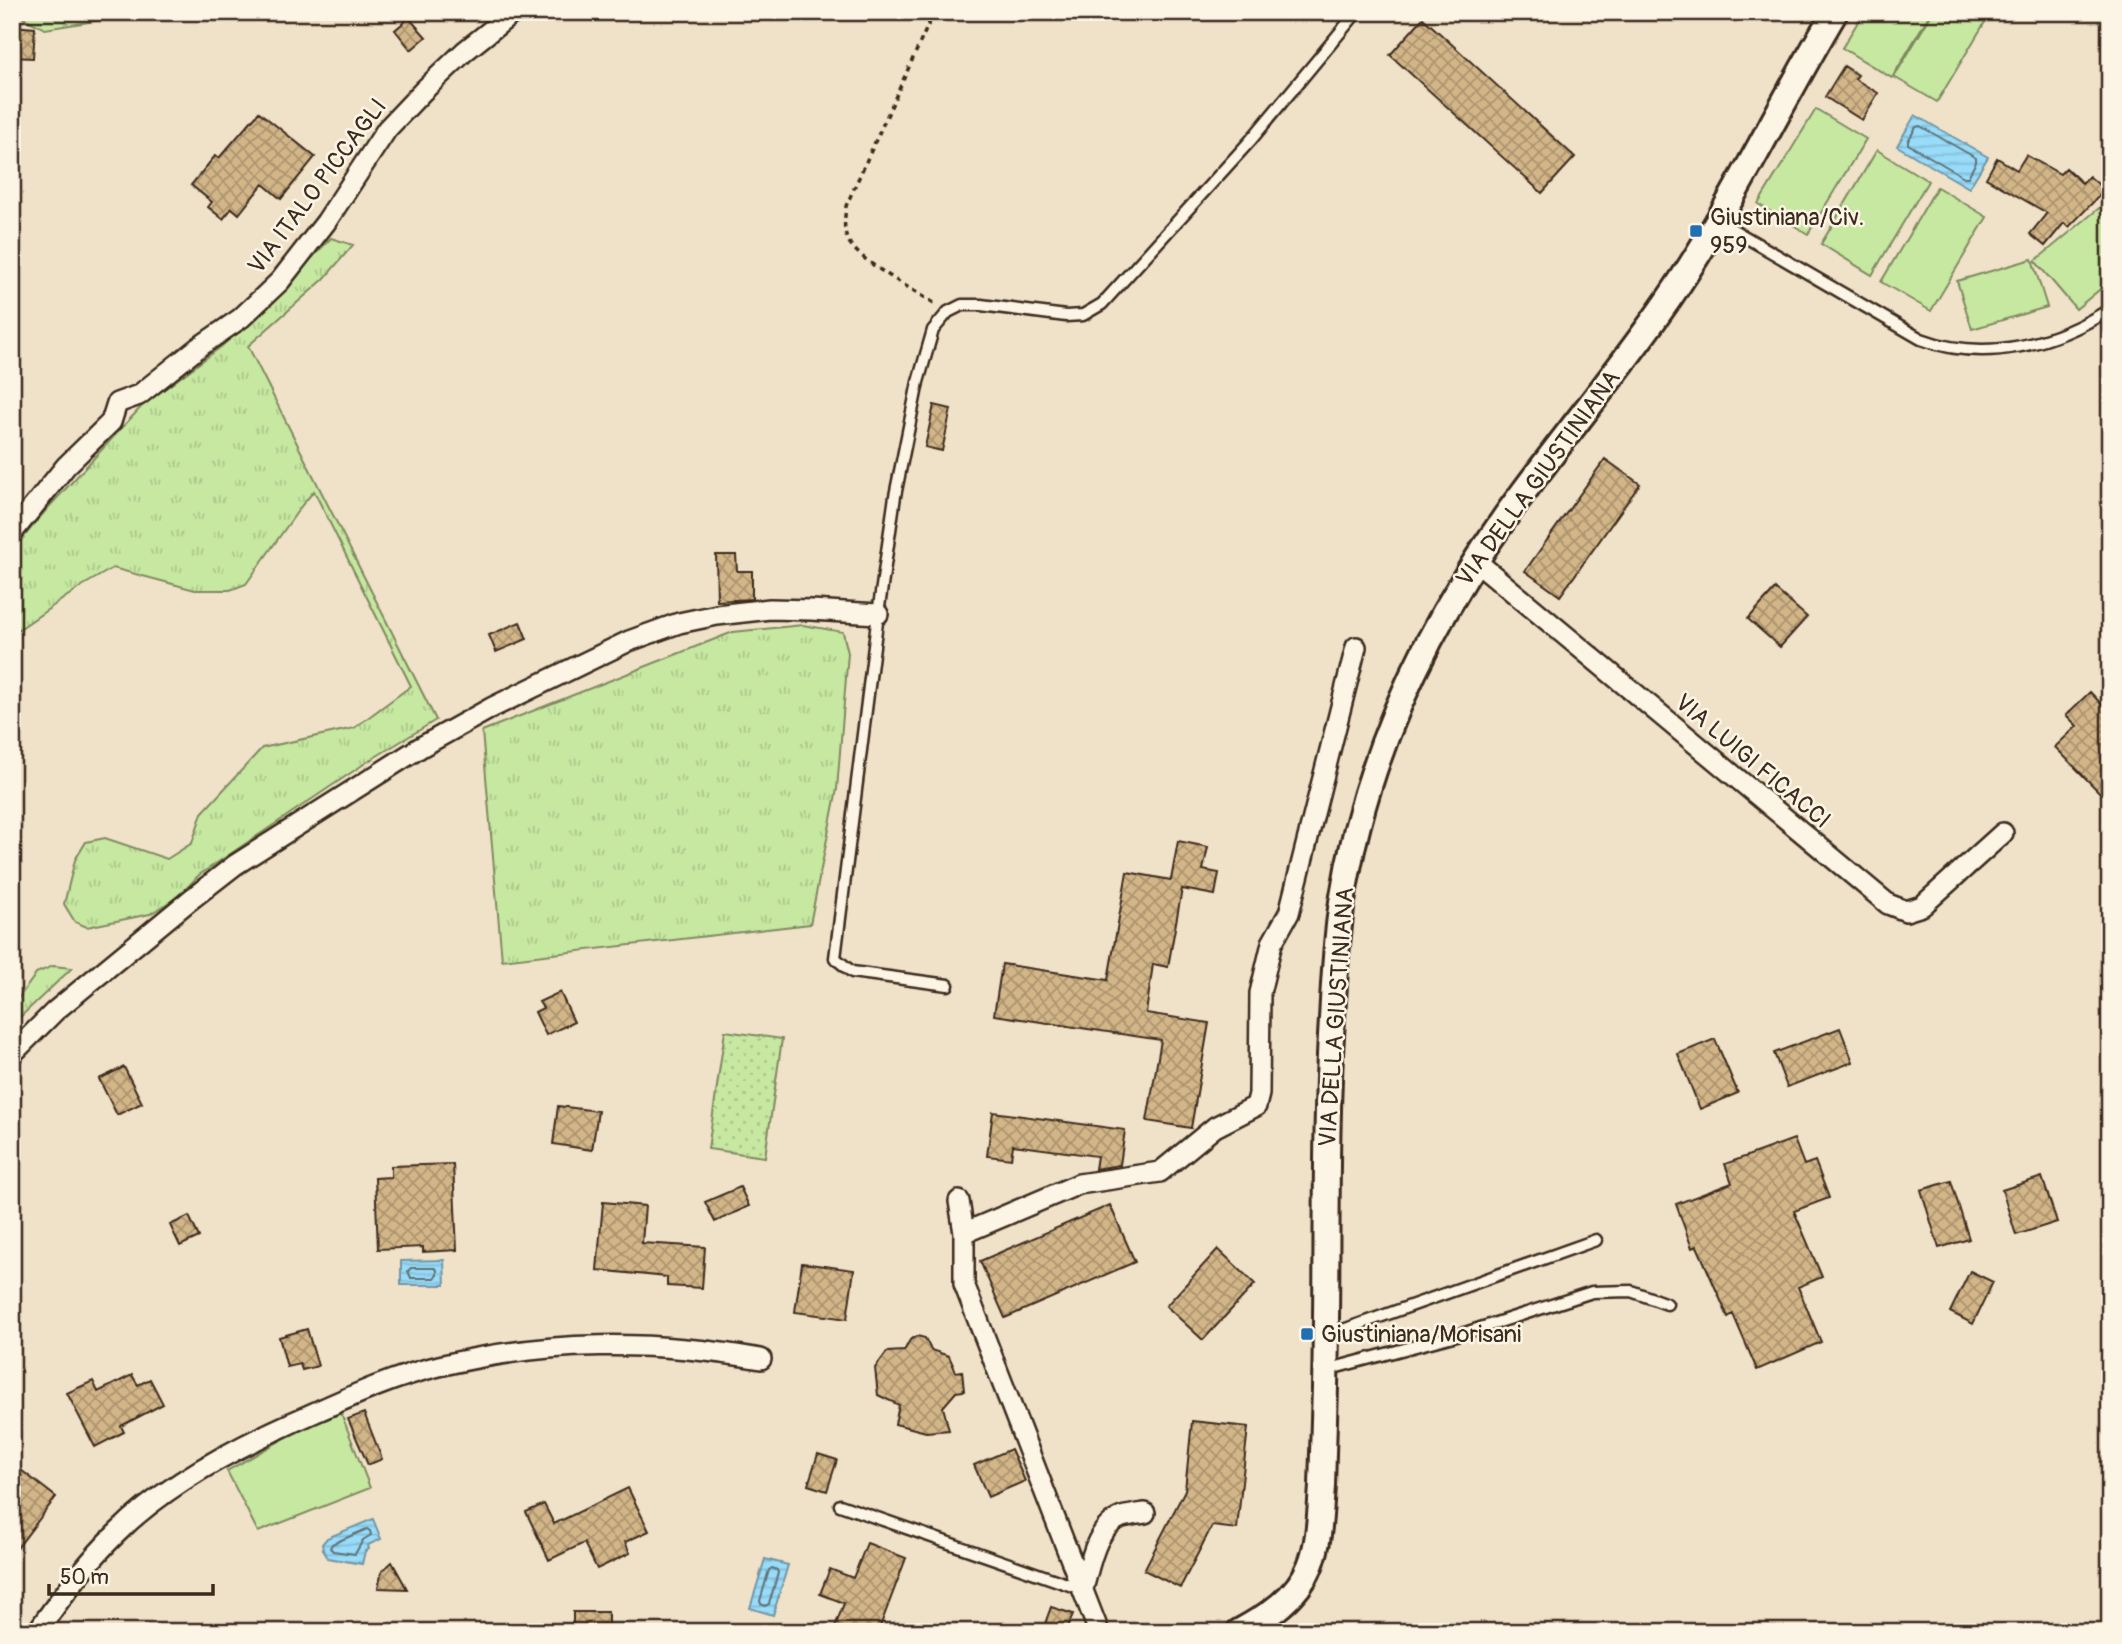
<svg xmlns="http://www.w3.org/2000/svg" width="2122" height="1644" font-family="Pangolin,sans-serif">
<style>
.grass{fill:url(#grass-tufts);stroke:#808960;stroke-width:2}
.forest{fill:url(#forest-firs);stroke:#808960;stroke-width:2}
.park{fill:url(#park-dots);stroke:#808960;stroke-width:2}
.pitch{fill:#c6e8a1;stroke:#808960;stroke-width:2}
.water{fill:url(#water-rules);stroke:#7395a2;stroke-width:2}
.lines{fill:none;stroke-linecap:round;stroke-linejoin:round}
.shore{stroke:#607176;stroke-width:2}
.building{fill:url(#building-cross-hatch);stroke:#3b2a1e;stroke-width:2}
.service-casing{stroke:#3b2a1e;stroke-width:15}
.minor-casing{stroke:#3b2a1e;stroke-width:24}
.tertiary-casing{stroke:#3b2a1e;stroke-width:30}
.path{stroke:#3b2a1e;stroke-width:3.5;stroke-dasharray:5 5;stroke-linecap:butt}
.service{stroke:#fcf5e5;stroke-width:10}
.minor{stroke:#fcf5e5;stroke-width:19}
.tertiary{stroke:#fcf5e5;stroke-width:24}
.poi-dot{fill:#1f6fb2;stroke:#fcf5e5;stroke-width:2.5}
.labels{text-anchor:middle;stroke-width:5;stroke-linejoin:round;paint-order:stroke}
.street-label{font-size:24px;fill:#3b2a1e;stroke:#fcf5e5}
.poi-label{font-size:24px;fill:#3b2a1e;stroke:#fcf5e5;text-anchor:start}
</style>
<defs>
<pattern id="grass-tufts" width="24" height="20" patternUnits="userSpaceOnUse" patternTransform="scale(1.75)"><rect width="24" height="20" fill="#c6e8a1"/><path d="M3 7l-1-3M5 7V3M7 7l1-3M15 17l-1-3M17 17v-4M19 17l1-3" fill="none" stroke="#abc78a"/></pattern>
<pattern id="forest-firs" width="22" height="20" patternUnits="userSpaceOnUse" patternTransform="scale(1.75)"><rect width="22" height="20" fill="#c6e8a1"/><path d="M5 1l3.5 6h-7zM16 11l3.5 6h-7z" fill="#abc78a"/></pattern>
<pattern id="park-dots" width="8" height="8" patternUnits="userSpaceOnUse" patternTransform="scale(1.75)"><rect width="8" height="8" fill="#c6e8a1"/><path d="M2 2h.1M6 6h.1" fill="none" stroke="#abc78a" stroke-width="1.8" stroke-linecap="round"/></pattern>
<pattern id="water-rules" width="6" height="5" patternUnits="userSpaceOnUse" patternTransform="scale(1.75)"><rect width="6" height="5" fill="#98dcfa"/><path d="M0 2.5h6" fill="none" stroke="#84bdd6"/></pattern>
<pattern id="building-cross-hatch" width="8" height="8" patternUnits="userSpaceOnUse" patternTransform="scale(1.75)"><rect width="8" height="8" fill="#d3b688"/><path d="M0 0l8 8M0 8l8-8" fill="none" stroke="#ac946f"/></pattern>
</defs>
<rect width="100%" height="100%" fill="#f0e2c9"/>
<filter id="ink" filterUnits="userSpaceOnUse"><feTurbulence type="fractalNoise" baseFrequency=".0143" numOctaves="2"/><feDisplacementMap in="SourceGraphic" scale="14" xChannelSelector="R" yChannelSelector="G"/><feConvolveMatrix kernelMatrix="1 2 1 2 8 2 1 2 1" color-interpolation-filters="sRGB"/></filter>
<g filter="url(#ink)">
<!-- grass -->
<path class="grass" d="M 331,238 L 353,245 L 324,279 L 248,346 L 436,720 L 367,762 L 199,875 L 179,896 L 150,914 L 87,927 L 75,922 L 64,904 L 75,860 L 86,842 L 105,838 L 167,859 L 192,843 L 202,813 L 262,748 L 354,728 L 411,686 L 314,491 L 302,505 L 246,584 L 230,590 L 195,590 L 113,568 L 82,586 L 12,634 L 12,551 L 47,509 L 142,406 L 222,346 L 288,283 Z
M 803,625 L 843,632 L 848,653 L 837,789 L 810,924 L 502,960 L 482,731 L 733,632 Z
M 53,966 L 72,968 L 15,1022 C 9,1001 27,990 36,973 Z"/>
<!-- forest -->
<path class="forest" d="M 12,12 L 131,12 L 126,16 L 45,29 Z"/>
<!-- park -->
<path class="park" d="M 725,1031 L 782,1039 L 765,1157 L 708,1149 Z"/>
<!-- pitch -->
<path class="pitch" d="M 1864,12 L 1931,12 L 1892,78 L 1842,48 Z
M 1933,12 L 1991,12 L 1937,102 L 1894,77 Z
M 1816,109 L 1866,139 L 1808,234 L 1758,204 Z
M 1877,150 L 1928,181 L 1872,275 L 1821,244 Z
M 1937,187 L 1987,217 L 1931,311 L 1881,282 Z
M 2110,199 L 2110,281 L 2076,309 L 2035,261 Z
M 2032,259 L 2047,307 L 1972,329 L 1957,281 Z
M 341,1413 L 370,1488 L 258,1532 L 227,1471 L 301,1429 Z"/>
<!-- water -->
<path class="water" d="M 1915,115 L 1988,157 L 1969,188 L 1897,146 Z
M 444,1260 L 445,1285 L 401,1285 L 401,1261 Z
M 373,1519 L 381,1539 L 368,1545 L 369,1549 L 365,1551 L 362,1564 L 328,1558 L 323,1550 L 322,1544 L 327,1538 Z
M 765,1559 L 788,1565 L 773,1615 L 750,1608 Z"/>
<g class="lines">
<!-- shore -->
<path class="shore" d="M 1920,126 L 1976,158 L 1976,162 L 1968,177 L 1964,177 L 1908,144 L 1908,141 L 1916,127 Z
M 411,1268 L 435,1268 L 437,1270 L 437,1275 L 434,1278 L 411,1278 L 408,1271 Z
M 367,1529 L 370,1531 L 371,1535 L 363,1540 L 355,1554 L 333,1551 L 330,1548 L 332,1544 Z
M 772,1568 L 777,1570 L 778,1573 L 769,1604 L 765,1606 L 761,1604 L 760,1601 L 769,1570 Z"/>
</g>
<!-- building -->
<path class="building" d="M 409,18 L 426,37 L 411,50 L 395,30 Z
M 1423,18 L 1575,157 L 1542,193 L 1390,55 Z
M 12,26 L 35,28 L 33,58 L 12,57 Z
M 1844,66 L 1858,75 L 1855,79 L 1878,93 L 1862,120 L 1825,97 Z
M 259,112 L 315,157 L 281,199 L 263,184 L 239,214 L 232,208 L 223,219 L 208,207 L 212,202 L 191,185 L 215,156 L 219,158 Z
M 2026,155 L 2060,174 L 2066,168 L 2082,183 L 2089,176 L 2105,190 L 2069,227 L 2064,223 L 2045,246 L 2030,234 L 2047,213 L 1986,178 L 1997,158 L 2017,170 Z
M 934,405 L 951,409 L 942,451 L 925,447 Z
M 1605,459 L 1640,484 L 1560,596 L 1525,571 Z
M 716,555 L 736,555 L 737,571 L 752,571 L 752,599 L 717,601 Z
M 1775,589 L 1807,617 L 1780,647 L 1748,619 Z
M 520,622 L 527,639 L 496,652 L 489,635 Z
M 2090,692 L 2110,713 L 2110,803 L 2055,747 L 2077,726 L 2066,715 Z
M 1178,841 L 1208,847 L 1203,870 L 1219,873 L 1215,895 L 1182,889 L 1168,967 L 1153,964 L 1146,1013 L 1209,1023 L 1191,1128 L 1147,1121 L 1161,1040 L 994,1015 L 1002,964 L 1108,980 L 1127,872 L 1171,880 Z
M 560,992 L 574,1022 L 546,1035 L 535,1012 L 543,1008 L 539,1002 Z
M 1840,1028 L 1853,1062 L 1787,1087 L 1774,1053 Z
M 1715,1039 L 1738,1093 L 1700,1109 L 1678,1054 Z
M 124,1067 L 142,1103 L 117,1115 L 99,1079 Z
M 558,1106 L 598,1111 L 592,1150 L 553,1144 Z
M 993,1112 L 1125,1130 L 1120,1165 L 1095,1169 L 1097,1156 L 1013,1145 L 1011,1159 L 987,1156 Z
M 1794,1139 L 1804,1165 L 1815,1161 L 1829,1198 L 1794,1211 L 1822,1277 L 1798,1287 L 1821,1342 L 1757,1370 L 1733,1314 L 1728,1317 L 1697,1246 L 1692,1248 L 1676,1204 L 1732,1183 L 1725,1164 Z
M 453,1164 L 457,1250 L 423,1252 L 423,1247 L 378,1249 L 375,1178 L 391,1177 L 391,1166 Z
M 2042,1177 L 2057,1222 L 2016,1235 L 2002,1190 Z
M 1951,1181 L 1969,1239 L 1939,1248 L 1921,1190 Z
M 740,1187 L 749,1206 L 715,1222 L 705,1202 Z
M 603,1202 L 645,1206 L 642,1243 L 705,1247 L 702,1288 L 667,1286 L 667,1277 L 597,1270 Z
M 1110,1205 L 1135,1262 L 1005,1318 L 980,1261 Z
M 189,1216 L 199,1237 L 180,1246 L 170,1225 Z
M 1218,1249 L 1255,1284 L 1203,1340 L 1166,1306 Z
M 802,1263 L 854,1270 L 847,1319 L 795,1312 Z
M 1970,1271 L 1993,1282 L 1973,1324 L 1950,1312 Z
M 307,1329 L 318,1366 L 302,1370 L 300,1364 L 287,1367 L 279,1337 Z
M 917,1336 L 925,1338 L 931,1350 L 949,1356 L 956,1372 L 962,1371 L 964,1391 L 956,1392 L 943,1407 L 949,1430 L 926,1432 L 895,1424 L 899,1405 L 878,1395 L 875,1368 L 887,1352 L 904,1351 L 910,1340 Z
M 132,1375 L 138,1385 L 150,1379 L 163,1404 L 121,1426 L 124,1432 L 95,1447 L 67,1393 L 93,1381 L 98,1392 Z
M 364,1413 L 382,1459 L 368,1465 L 348,1419 Z
M 1192,1421 L 1248,1427 L 1237,1529 L 1212,1526 L 1180,1588 L 1144,1570 L 1185,1490 Z
M 1011,1449 L 1025,1481 L 988,1497 L 974,1465 Z
M 818,1454 L 837,1460 L 827,1491 L 808,1485 Z
M 21,1470 L 56,1497 L 12,1555 L 12,1481 Z
M 628,1488 L 649,1531 L 625,1542 L 630,1553 L 597,1569 L 584,1543 L 549,1560 L 526,1512 L 544,1504 L 554,1524 Z
M 867,1543 L 906,1558 L 878,1632 L 833,1632 L 844,1603 L 820,1594 L 830,1569 L 853,1578 Z
M 392,1562 L 407,1589 L 378,1588 L 382,1571 Z
M 1051,1607 L 1073,1614 L 1066,1632 L 1042,1632 Z
M 573,1612 L 608,1612 L 608,1632 L 573,1632 Z"/>
<g class="lines">
<!-- service casing -->
<g class="service-casing">
<path id="service" d="M 1718,221 L 1921,339 C 1985,363 2054,345 2110,309
M 948,985 L 852,972 L 835,958 L 878,614 L 895,496 L 918,382 L 933,330 L 948,312 L 962,305 L 981,305 L 1066,316 L 1083,315 L 1102,304 L 1250,141 L 1357,12
M 1326,1336 L 1596,1240
M 1326,1370 L 1468,1332 L 1592,1292 L 1631,1291 L 1667,1304
M 840,1505 L 1081,1589"/>
</g>
<!-- minor casing -->
<g class="minor-casing">
<path id="minor" d="M 12,533 L 66,466 L 111,422 L 117,403 L 139,395 L 199,347 L 241,318 L 280,281 L 326,222 L 387,129 L 423,91 L 465,51 L 514,12
M 1476,561 L 1888,904 L 1906,911 L 1922,906 L 2003,833
M 12,1054 L 55,1011 L 190,900 L 235,865 L 421,747 L 493,707 L 629,641 L 679,623 L 717,615 L 770,609 L 811,610 L 878,614
M 959,1201 L 964,1233
M 1083,1589 C 1090,1565 1095,1527 1122,1517 C 1129,1515 1138,1514 1145,1513
M 37,1632 C 61,1597 87,1562 117,1533 C 164,1486 231,1450 291,1423 C 339,1402 388,1378 439,1366 C 548,1340 652,1340 761,1359
M 1099,1632 L 964,1284 L 964,1233 L 1079,1184 L 1160,1172 L 1215,1127 L 1256,1106 L 1259,1094 L 1260,993 L 1272,943 L 1289,913 L 1356,647"/>
</g>
<!-- tertiary casing -->
<g class="tertiary-casing">
<path id="tertiary" d="M 1239,1632 C 1268,1616 1297,1598 1310,1566 C 1320,1541 1320,1513 1322,1486 C 1323,1453 1324,1420 1325,1387 C 1328,1264 1324,1141 1332,1019 C 1334,980 1336,941 1342,902 C 1364,760 1423,633 1506,516 C 1558,443 1617,374 1668,300 C 1731,209 1778,107 1835,12"/>
</g>
<!-- path -->
<path class="path" d="M 934,12 L 846,206 C 845,217 843,228 847,238 C 854,259 914,290 934,303"/>
<!-- service -->
<use href="#service" class="service"/>
<!-- minor -->
<use href="#minor" class="minor"/>
<!-- tertiary -->
<use href="#tertiary" class="tertiary"/>
</g>
</g>
<!-- markers -->
<g class="poi-dot">
<rect x="1689" y="224" width="14" height="14" rx="3.5"/>
<rect x="1300" y="1327" width="14" height="14" rx="3.5"/>
</g>
<g class="labels">
<!-- street labels -->
<g class="street-label">
<text transform="translate(317 186) rotate(-53)" y="8">VIA ITALO PICCAGLI</text>
<text transform="translate(1538 478) rotate(-54)" y="8">VIA DELLA GIUSTINIANA</text>
<text transform="translate(1753 761) rotate(40)" y="8">VIA LUIGI FICACCI</text>
<text transform="translate(1336 1017) rotate(-86)" y="8">VIA DELLA GIUSTINIANA</text>
</g>
<!-- poi labels -->
<g class="poi-label">
<text x="1710" y="225">Giustiniana/Civ.<tspan x="1710" dy="28">959</tspan></text>
<text x="1321" y="1342">Giustiniana/Morisani</text>
</g>
</g>
<!-- margin -->
<rect width="2122" height="1644" fill="none" stroke="#fcf5e5" stroke-width="42"/>
<rect x="21" y="21" width="2080" height="1602" fill="none" stroke="#3b2a1e" stroke-width="2.5" filter="url(#ink)"/>
<!-- scale -->
<path d="M49 1584v10h164v-10" fill="none" stroke="#3b2a1e" stroke-width="3.5"/>
<text x="60" y="1584" font-size="21" fill="#3b2a1e" stroke="#fcf5e5" stroke-width="5" paint-order="stroke">50 m</text>
</svg>
